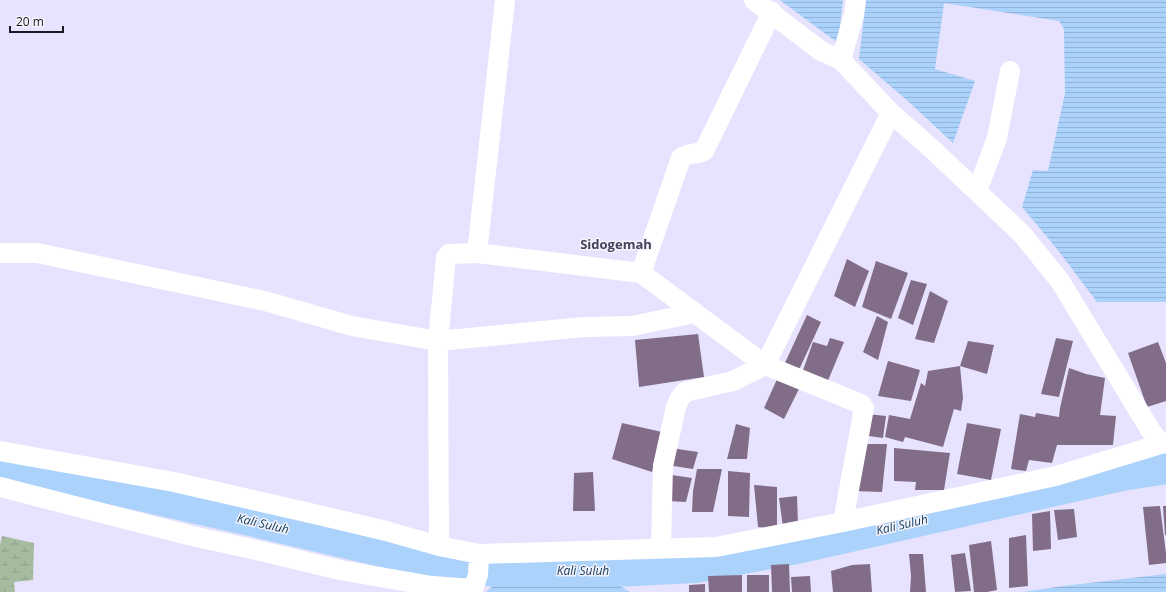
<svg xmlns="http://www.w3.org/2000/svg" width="1166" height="592" font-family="'Open Sans',sans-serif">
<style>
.wetland{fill:url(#wetland-marsh)}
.water{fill:url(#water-rules)}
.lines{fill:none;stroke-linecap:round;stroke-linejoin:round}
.river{stroke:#aad2fb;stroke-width:32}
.building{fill:#816d87}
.minor{stroke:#fff;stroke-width:20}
.labels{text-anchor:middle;stroke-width:3;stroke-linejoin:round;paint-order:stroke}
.water-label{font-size:12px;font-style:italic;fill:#0e3a5f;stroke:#f4f3fa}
.quarter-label{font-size:13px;font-weight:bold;fill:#46415c;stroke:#f4f3fa}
</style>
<defs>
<pattern id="wetland-marsh" width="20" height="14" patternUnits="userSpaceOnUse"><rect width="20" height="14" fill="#a5bca0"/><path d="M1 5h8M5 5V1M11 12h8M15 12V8" fill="none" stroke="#8da18a"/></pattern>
<pattern id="water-rules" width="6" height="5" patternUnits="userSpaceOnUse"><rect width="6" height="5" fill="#aad2fb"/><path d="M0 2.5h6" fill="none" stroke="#92b4d7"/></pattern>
</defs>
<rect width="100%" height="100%" fill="#e7e3fe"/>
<!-- wetland -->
<path class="wetland" d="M 2,536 L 34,543 L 33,580 L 14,582 L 15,592 L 0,592 L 0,545 Z"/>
<!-- water -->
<path class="water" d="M 780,0 L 843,0 L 838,43 L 781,1 Z
M 866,0 L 1166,0 L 1166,302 L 1097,302 L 1057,249 L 1022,207 L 1033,170 L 1048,171 L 1065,93 L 1064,29 L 1059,21 L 944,3 L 935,69 L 975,81 L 953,143 L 909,102 L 859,59 Z
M 1166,574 L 1166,592 L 1023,592 L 1063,586 Z
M 607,578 L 630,592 L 486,592 L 498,581 L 526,579 Z"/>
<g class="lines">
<!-- river -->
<path class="river" d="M 0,465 L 43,473 L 254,521 L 403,556 L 495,571 L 613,571 L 695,567 L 802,547 L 1122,475 L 1166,468"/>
</g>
<!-- building -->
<path class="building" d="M 847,259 L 869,271 L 855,307 L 834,296 Z
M 876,261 L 908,273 L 891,319 L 862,307 Z
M 911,280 L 927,284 L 913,325 L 898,318 Z
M 930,291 L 948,301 L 934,343 L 915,339 Z
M 807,315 L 821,322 L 798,372 L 784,365 Z
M 877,316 L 888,322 L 878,360 L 863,352 Z
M 698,334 L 704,377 L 639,387 L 635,340 Z
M 830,338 L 844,342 L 827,383 L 802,373 L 813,342 L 827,346 Z
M 1056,338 L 1073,341 L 1059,397 L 1041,394 Z
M 968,341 L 994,345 L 987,374 L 960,366 L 963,398 L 961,411 L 954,409 L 943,447 L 905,437 L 903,442 L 885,437 L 889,415 L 910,419 L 921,383 L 925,386 L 928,371 L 960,366 Z
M 1158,342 L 1166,363 L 1166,401 L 1147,407 L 1128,353 Z
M 888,361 L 920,370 L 911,401 L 878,396 Z
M 1069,368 L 1086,374 L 1105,378 L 1100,415 L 1116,416 L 1113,445 L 1057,445 L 1052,463 L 1029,460 L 1026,471 L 1011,469 L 1020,414 L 1035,417 L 1036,413 L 1059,417 L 1060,408 Z
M 778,377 L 799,389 L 784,419 L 764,408 Z
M 867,414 L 886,416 L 883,438 L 862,435 Z
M 622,423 L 662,432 L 652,472 L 612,459 Z
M 967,423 L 1001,429 L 991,480 L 957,474 Z
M 736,424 L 750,428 L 747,459 L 727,459 Z
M 862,444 L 887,444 L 882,492 L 854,491 Z
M 671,448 L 698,452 L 693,469 L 667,465 Z
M 894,448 L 950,453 L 944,490 L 915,490 L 916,482 L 894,481 Z
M 697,469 L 722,469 L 713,512 L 692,512 L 693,491 Z
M 728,471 L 750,473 L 749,517 L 728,516 Z
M 593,472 L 595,511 L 573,511 L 574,473 Z
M 672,475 L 692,478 L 686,502 L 667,501 Z
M 754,485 L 777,487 L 777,529 L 758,527 Z
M 797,496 L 798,525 L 783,527 L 779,498 Z
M 1160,506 L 1166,553 L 1166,563 L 1149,565 L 1143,507 Z
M 1163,506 L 1166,506 L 1166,535 L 1165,535 Z
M 1074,509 L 1077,537 L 1058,540 L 1054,510 Z
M 1050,511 L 1051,549 L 1033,551 L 1032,514 Z
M 1026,535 L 1028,586 L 1009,588 L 1009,538 Z
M 991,541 L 997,590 L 987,592 L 974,592 L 969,545 Z
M 965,553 L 971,591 L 955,592 L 951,555 Z
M 909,554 L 923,554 L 926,592 L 910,592 L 911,576 Z
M 789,564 L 790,592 L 772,592 L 771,565 Z
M 870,564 L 872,592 L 833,592 L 831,571 L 852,565 Z
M 742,575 L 742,592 L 709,592 L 708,576 Z
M 747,575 L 769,575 L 769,592 L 747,592 Z
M 810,576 L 811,592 L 792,592 L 791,577 Z
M 705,584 L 705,592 L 689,592 L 689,585 Z"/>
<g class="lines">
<!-- minor -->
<path class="minor" d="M 754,0 L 821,51 L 841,60 L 891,113 L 932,149 L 1022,234 L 1060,281 L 1151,431 L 1161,444 L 1166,443
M 841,60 L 854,14 L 856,0
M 977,191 L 997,138 L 1010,71
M 0,253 L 37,253 L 265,301 L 352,326 L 438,341 L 584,327 L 632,326 L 695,313
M 477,253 L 505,0
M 641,273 L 681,158 C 688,152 696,155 704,151 L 772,12
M 0,451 L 174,482 L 323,516 L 386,531 L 439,546 L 479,554 L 716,547 L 843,522 L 1056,476 L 1161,444
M 0,487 L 192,536 L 252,549 L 340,570 L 432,586 L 473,589 L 478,575 L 479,554
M 439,546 L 438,341 L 446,258 L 449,254 L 477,253 L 641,273 L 765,365 L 861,404 L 864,408 L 843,522
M 661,548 L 663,466 L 676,407 L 680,398 L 685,392 L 733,381 L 765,365 L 891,113"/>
</g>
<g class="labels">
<!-- water labels -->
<g class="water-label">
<text transform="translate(263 524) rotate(13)" y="4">Kali Suluh</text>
<text transform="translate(902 525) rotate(-13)" y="4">Kali Suluh</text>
<text x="583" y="575">Kali Suluh</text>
</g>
<!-- quarter labels -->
<g class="quarter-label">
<text x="616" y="249">Sidogemah</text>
</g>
</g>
<!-- scale -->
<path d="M10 26v6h53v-6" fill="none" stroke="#1a1824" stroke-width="2"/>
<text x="16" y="26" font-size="12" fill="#1a1824" stroke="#f4f3fa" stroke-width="3" paint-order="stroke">20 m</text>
</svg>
